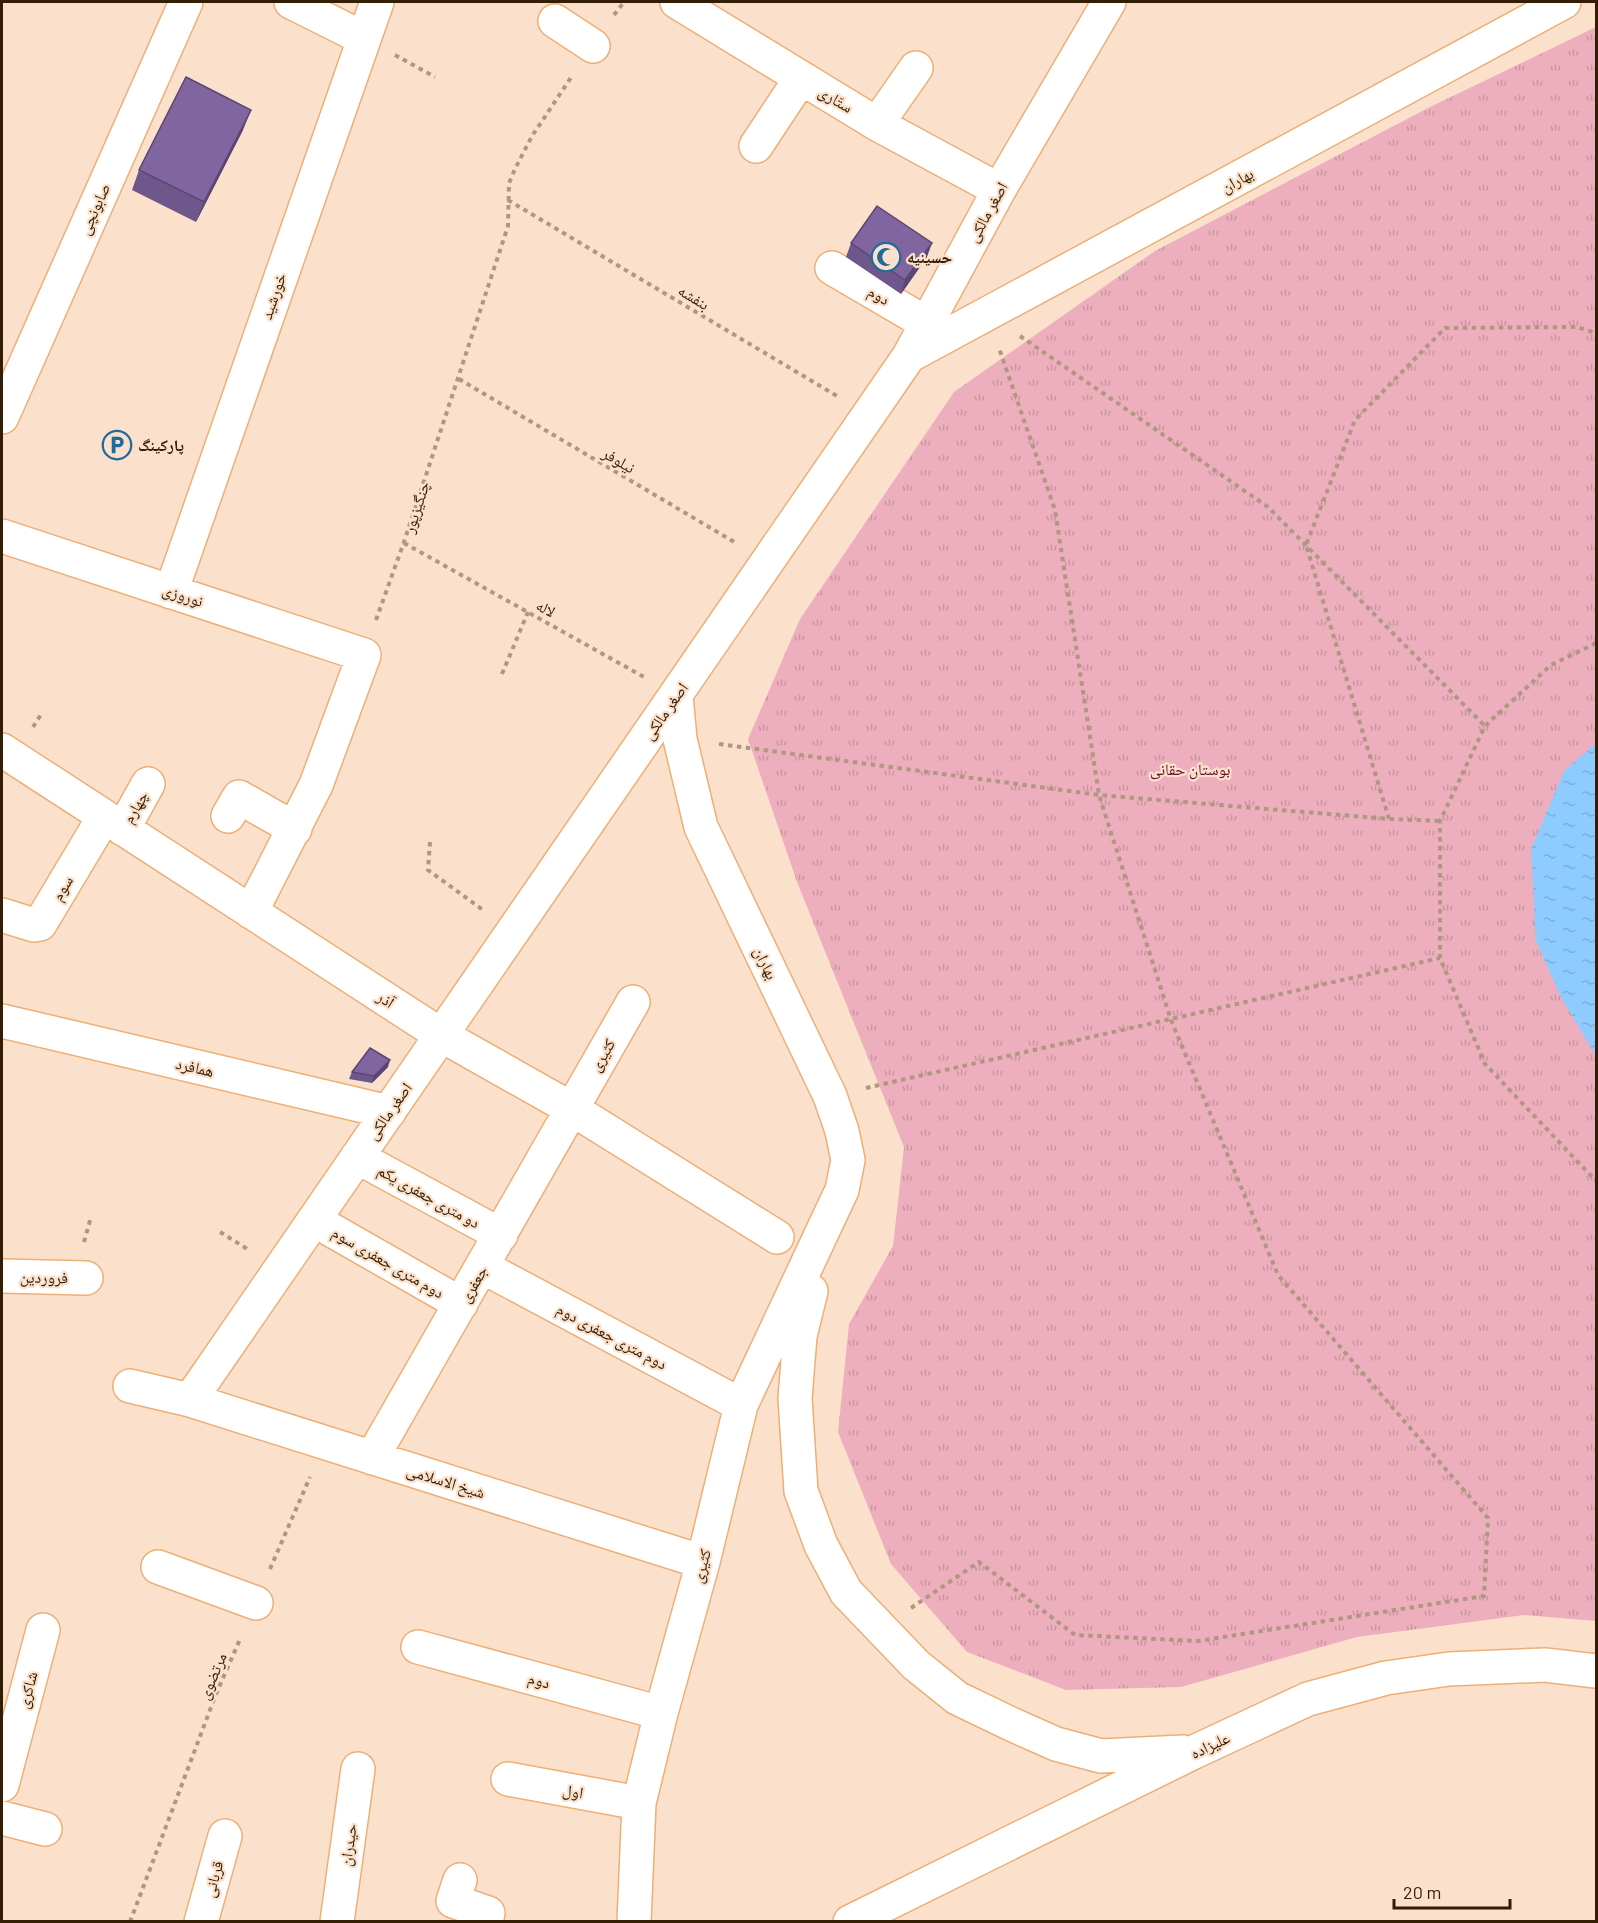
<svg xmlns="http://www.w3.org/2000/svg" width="1598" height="1923" font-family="Barlow,'Noto Naskh Arabic',sans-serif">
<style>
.park{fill:url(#park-tufts)}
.water{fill:url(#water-ripples)}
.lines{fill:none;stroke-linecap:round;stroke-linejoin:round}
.minor-casing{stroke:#edaf76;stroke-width:36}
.path{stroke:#b09780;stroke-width:4;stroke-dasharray:4.5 4.5;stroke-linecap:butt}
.minor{stroke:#fff;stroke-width:33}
.wall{fill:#6e578a}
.shaded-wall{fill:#5a4771}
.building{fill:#8065a1;stroke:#5a4771;stroke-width:1.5}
.labels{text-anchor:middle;stroke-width:4.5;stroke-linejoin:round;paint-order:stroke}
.street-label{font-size:16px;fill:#341d05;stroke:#fbe1cb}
.poi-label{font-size:16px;font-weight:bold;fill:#341d05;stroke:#fbe1cb;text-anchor:start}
.park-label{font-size:16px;fill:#65072e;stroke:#fbe1cb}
</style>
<defs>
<pattern id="park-tufts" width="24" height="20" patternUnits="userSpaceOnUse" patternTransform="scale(1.5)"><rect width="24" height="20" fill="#edafbd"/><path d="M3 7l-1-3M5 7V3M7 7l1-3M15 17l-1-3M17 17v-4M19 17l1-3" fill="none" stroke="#cc96a1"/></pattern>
<pattern id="water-ripples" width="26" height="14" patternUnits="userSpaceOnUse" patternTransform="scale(1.5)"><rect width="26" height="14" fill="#8eccff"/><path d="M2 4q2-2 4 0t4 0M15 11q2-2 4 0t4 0" fill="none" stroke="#7bafd9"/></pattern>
</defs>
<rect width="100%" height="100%" fill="#fbe1cb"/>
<!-- park -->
<path class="park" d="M 1596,27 L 1596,1621 L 1524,1615 L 1357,1637 L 1181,1687 L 1066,1690 L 967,1652 L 891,1564 L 838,1432 L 849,1324 L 893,1246 L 904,1147 L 797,882 L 748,739 L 800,619 L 954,392 L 1155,251 L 1426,109 Z"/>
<!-- water -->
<path class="water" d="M 1596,743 L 1596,1056 L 1562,999 L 1536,941 L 1531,849 L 1564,771 Z"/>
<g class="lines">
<!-- minor casing -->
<g class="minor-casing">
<path id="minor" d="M 291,2 L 363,38
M 677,2 L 877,124 L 999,190
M 555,21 L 593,46
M 877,124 L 916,68
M 756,146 L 801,78
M 832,268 L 926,323
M 909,356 L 1564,2
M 2,417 L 186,2
M 2,536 L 364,655 L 316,785 L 251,912
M 171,592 L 377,2
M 2,750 L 441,1035 L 572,1109 L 777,1237
M 228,816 L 239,797 L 295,829
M 123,829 L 148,784
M 2,915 L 34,925 L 40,924 L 104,817
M 2,1021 L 389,1112
M 357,1157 L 501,1235
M 314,1220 L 461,1304
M 483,1267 L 741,1405
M 2,1276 L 86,1278
M 811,1291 L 800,1336 L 795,1398 L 801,1491 L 821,1545 L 846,1592 L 916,1665 L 957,1698 L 1011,1724 L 1056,1744 L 1101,1756 L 1183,1752
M 130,1386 L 190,1400 L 703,1562
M 190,1400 L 909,356 L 999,190 L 1109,2
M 372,1458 L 633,1002
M 158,1567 L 256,1603
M 418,1647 L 661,1713
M 508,1779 L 639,1803
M 2,1785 L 43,1630
M 2,1818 L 45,1829
M 460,1880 L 453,1901 L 488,1913 L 486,1922
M 201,1922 L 225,1836
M 337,1922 L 358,1769
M 634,1922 L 639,1803 L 661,1713 L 703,1562 L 741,1405 L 842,1190 L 848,1160 L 842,1131 L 830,1096 L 701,827 L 680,739 L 676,696
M 850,1922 L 1194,1752 L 1308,1699 L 1386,1678 L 1449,1669 L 1545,1665 L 1596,1671"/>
</g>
<!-- path -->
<path class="path" d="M 614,15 L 624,2
M 395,55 L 435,77
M 508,200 L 837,396
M 1020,336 L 1268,507 L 1485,726
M 459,379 L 736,543
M 404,543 L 644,677
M 376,620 L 404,542 L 508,226 L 509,183 L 515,169 L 532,136 L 572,76
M 1596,643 L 1551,665 L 1485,726 L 1440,821 L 1440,958 L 1485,1064 L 1596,1181
M 502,674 L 528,612
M 33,727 L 42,713
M 719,744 L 1099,795 L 1389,819 L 1440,821
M 1389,819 L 1306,545 L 1355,420 L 1445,328 L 1577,327 L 1596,333
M 430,842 L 428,870 L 483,910
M 866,1088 L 1440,958
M 220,1232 L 249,1250
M 84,1242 L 91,1217
M 270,1569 L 310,1477
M 911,1608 L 979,1562 L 1075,1635 L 1198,1641 L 1484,1596 L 1488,1518 L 1278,1275 L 1171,1020 L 1099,795 L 1055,510 L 999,348
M 130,1922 L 216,1694 L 241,1637"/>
<!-- minor -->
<use href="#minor" class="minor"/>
</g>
<!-- wall -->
<path class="wall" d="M 243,130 L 196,222 L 132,190 L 139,170 Z
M 851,243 L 927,257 L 901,294 L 846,257 Z
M 388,1067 L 372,1083 L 349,1079 L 352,1072 Z"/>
<!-- shaded-wall -->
<path class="shaded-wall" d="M 251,110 L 243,130 L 196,222 L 204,202 Z
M 932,243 L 927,257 L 901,294 L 905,280 Z
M 390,1060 L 388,1067 L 372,1083 L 374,1076 Z"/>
<!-- building -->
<path class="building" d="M 186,77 L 251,110 L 204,202 L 139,170 Z
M 877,206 L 932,243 L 905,280 L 851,243 Z
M 370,1048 L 390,1060 L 374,1076 L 352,1072 Z"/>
<!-- icons -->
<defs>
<g id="mosque-ring" transform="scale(1.5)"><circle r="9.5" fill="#fbe1cb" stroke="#206a9e" stroke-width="1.5"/><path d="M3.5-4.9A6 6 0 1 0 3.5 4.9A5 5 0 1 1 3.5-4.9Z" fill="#206a9e"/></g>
<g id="parking-ring" transform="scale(1.5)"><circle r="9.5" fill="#fbe1cb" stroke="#206a9e" stroke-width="1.5"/><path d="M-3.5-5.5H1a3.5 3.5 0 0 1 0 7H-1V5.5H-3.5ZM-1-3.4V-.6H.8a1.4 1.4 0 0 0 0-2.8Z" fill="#206a9e"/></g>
</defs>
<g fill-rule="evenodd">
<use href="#mosque-ring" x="886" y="257"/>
<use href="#parking-ring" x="117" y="445"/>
</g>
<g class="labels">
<!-- street labels -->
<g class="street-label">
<text transform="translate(836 99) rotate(31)" y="6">ستّاری</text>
<text transform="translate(1237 180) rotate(-29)" y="6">بهاران</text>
<text transform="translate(94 209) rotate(-66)" y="6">صابونچی</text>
<text transform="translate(987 212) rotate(-61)" y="6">اصغر مالکی</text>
<text transform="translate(879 295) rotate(30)" y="6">دوم</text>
<text transform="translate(273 296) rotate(-71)" y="6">خورشید</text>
<text transform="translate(694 297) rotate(31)" y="6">بنفشه</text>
<text transform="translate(619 460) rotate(31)" y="6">نیلوفر</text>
<text transform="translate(416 507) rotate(-72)" y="6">چنگیزپور</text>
<text transform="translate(183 595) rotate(18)" y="6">نوروزی</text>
<text transform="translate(546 608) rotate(29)" y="6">لاله</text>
<text transform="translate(665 711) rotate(-55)" y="6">اصغر مالکی</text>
<text transform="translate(135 807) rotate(-60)" y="6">چهارم</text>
<text transform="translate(62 888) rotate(-59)" y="6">سوم</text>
<text transform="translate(766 963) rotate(64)" y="6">بهاران</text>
<text transform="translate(386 999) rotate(33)" y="6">آذر</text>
<text transform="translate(602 1055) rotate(-60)" y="6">کثیری</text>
<text transform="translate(195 1067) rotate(13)" y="6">همافرد</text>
<text transform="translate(389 1111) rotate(-55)" y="6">اصغر مالکی</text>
<text transform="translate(429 1196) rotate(29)" y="6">دو متری جعفری یکم</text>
<text transform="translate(388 1262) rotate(30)" y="6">دوم متری جعفری سوم</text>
<text transform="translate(44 1277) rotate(1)" y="6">فروردین</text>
<text transform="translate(473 1284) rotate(-60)" y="6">جعفری</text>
<text transform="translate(612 1336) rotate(28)" y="6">دوم متری جعفری دوم</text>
<text transform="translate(446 1481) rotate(17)" y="6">شیخ الاسلامی</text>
<text transform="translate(701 1566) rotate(-75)" y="6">کثیری</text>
<text transform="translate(212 1676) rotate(-67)" y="6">مرتضوی</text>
<text transform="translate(539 1680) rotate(15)" y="6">دوم</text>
<text transform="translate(27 1690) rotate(-75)" y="6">شاکری</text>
<text transform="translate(1210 1745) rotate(-25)" y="6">علیزاده</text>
<text transform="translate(573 1791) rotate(10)" y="6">اول</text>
<text transform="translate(348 1845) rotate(-82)" y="6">حیدران</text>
<text transform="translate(213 1879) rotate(-75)" y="6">قربانی</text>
</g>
<!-- poi labels -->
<g class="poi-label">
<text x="907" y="263">حسینیه</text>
<text x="138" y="451">پارکینگ</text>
</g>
<!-- park labels -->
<g class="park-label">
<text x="1190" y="775">بوستان حقانی</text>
</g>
</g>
<!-- border -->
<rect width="1598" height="1923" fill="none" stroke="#341d05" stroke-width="6"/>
<!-- scale -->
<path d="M1394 1899v9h116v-9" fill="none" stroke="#341d05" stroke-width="3"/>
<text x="1403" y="1899" font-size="18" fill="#341d05" stroke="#fbe1cb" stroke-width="4.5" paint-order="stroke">20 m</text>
</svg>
